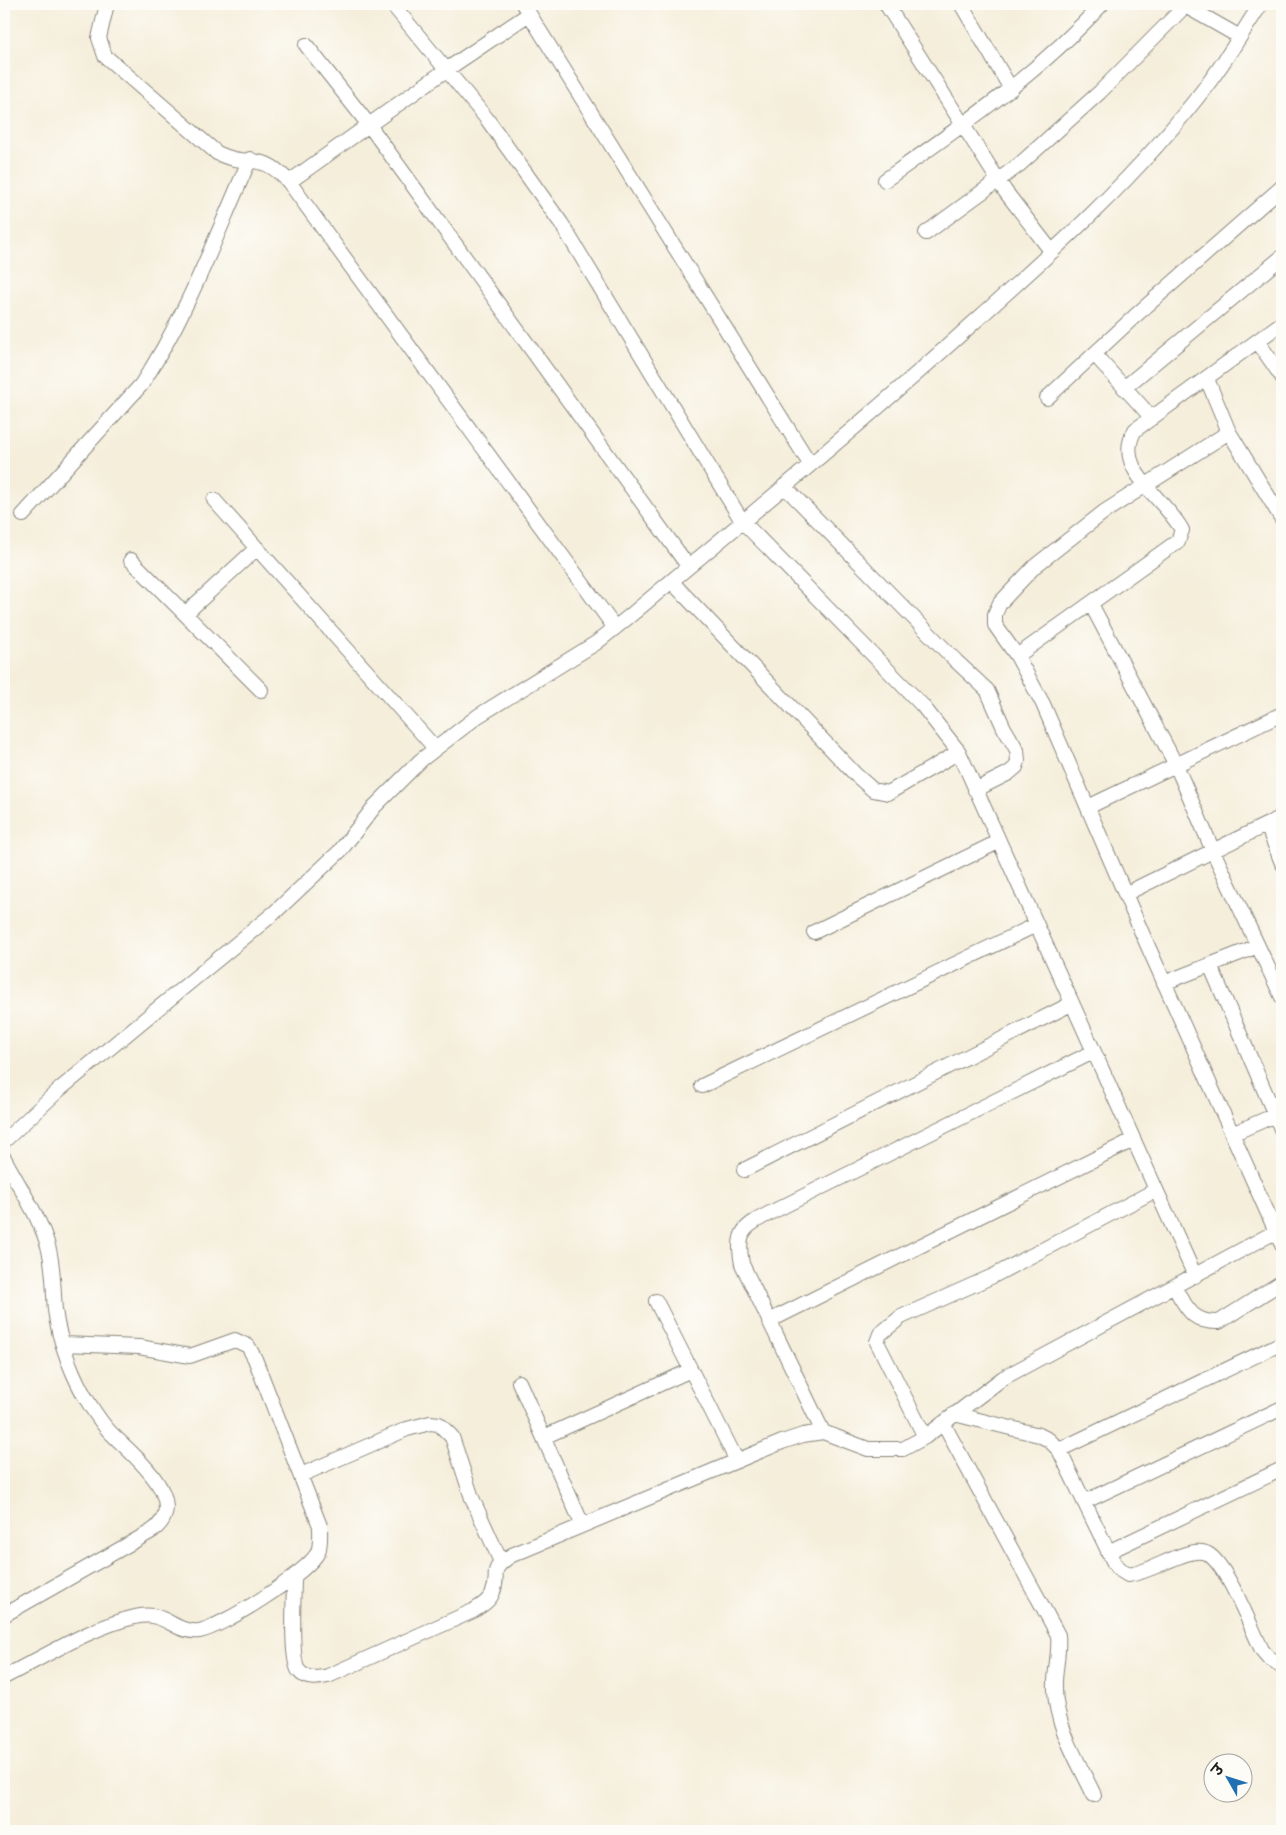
<svg xmlns="http://www.w3.org/2000/svg" width="1286" height="1835" font-family="Pangolin,'Playpen Sans Deva',sans-serif">
<style>
.lines{fill:none;stroke-linecap:round;stroke-linejoin:round}
.street-casing{stroke:#88857c;stroke-width:16}
.street{stroke:#fff;stroke-width:14}
</style>
<rect width="100%" height="100%" fill="#fdfcf7"/>
<filter id="ink" filterUnits="userSpaceOnUse"><feTurbulence type="fractalNoise" baseFrequency=".02" numOctaves="2"/><feDisplacementMap in="SourceGraphic" scale="10" xChannelSelector="R" yChannelSelector="G"/><feConvolveMatrix kernelMatrix="1 2 1 2 8 2 1 2 1" color-interpolation-filters="sRGB"/></filter>
<filter id="wash" filterUnits="userSpaceOnUse"><feTurbulence type="fractalNoise" baseFrequency=".0096" numOctaves="4" result="noise"/><feDisplacementMap in="SourceGraphic" scale="20" xChannelSelector="R" yChannelSelector="G"/><feGaussianBlur stdDeviation="1.12" result="paint"/><feColorMatrix in="noise" values="0 0 0 0 0 0 0 0 0 0 0 0 0 0 0 0 0 1.4 0 .05"/><feComposite in="paint" operator="in"/></filter>
<g filter="url(#wash)">
<rect width="100%" height="100%" fill="#f5eedb"/>
</g>
<g filter="url(#ink)">
<g class="lines">
<!-- street casing -->
<g class="street-casing">
<path id="street" d="M 107,4 L 99,38 L 105,56 L 217,153 C 250,169 259,149 289,182 L 615,628
M 392,4 L 487,119 L 561,223 L 742,521 L 922,705 L 959,752 L 1195,1276
M 523,4 L 810,464
M 886,4 L 1005,191 L 1052,252
M 961,4 L 1011,89
M 1182,4 L 1240,37
M 306,45 L 369,125 L 688,566
M 885,180 C 962,126 1039,73 1102,4
M 289,182 L 446,70 L 529,14
M 926,233 L 1019,165 L 1100,92 L 1185,6
M 1258,342 L 1282,377
M 1095,355 L 1152,418
M 1207,379 L 1229,432 L 1282,519
M 1124,388 L 1282,257
M 1047,398 L 1135,316 L 1282,187
M 1229,432 L 1104,512 L 1035,566 L 1000,603 L 995,614 L 995,625 L 1017,656 L 1043,704 L 1142,933 L 1282,1245
M 784,486 L 956,661 L 987,690 L 1004,728 L 1017,750 L 1018,761 L 1016,767 L 1009,773 L 975,790
M 214,500 L 435,748
M 23,515 L 141,385 C 187,316 216,235 250,159
M 131,560 L 261,690
M 671,581 L 856,775 L 873,790 L 888,793 L 959,752
M 1091,604 L 1176,765 L 1213,851 L 1282,997
M 185,614 L 257,548
M 1017,656 L 1178,541 L 1182,530 C 1164,497 1112,469 1135,430 L 1282,323
M 1088,807 L 1282,714
M 1267,825 L 1282,863
M 1125,894 L 1282,817
M 814,932 L 998,842
M 1210,965 L 1282,1131
M 1164,983 L 1258,946
M 702,1086 L 1036,925
M 1232,1134 L 1282,1112
M 4,1141 L 60,1089 L 274,913 L 340,851 L 375,806 L 421,760 L 478,716 L 596,643 L 631,615 C 745,519 861,425 971,325 C 1055,250 1139,175 1207,85 C 1227,59 1243,31 1261,4
M 4,1158 C 18,1185 40,1217 48,1246 C 54,1266 53,1288 55,1310 C 59,1342 73,1378 90,1405 C 97,1416 104,1427 113,1435 C 135,1457 192,1502 152,1531 L 4,1615
M 744,1170 L 1071,1004
M 1174,1287 C 1187,1307 1191,1323 1219,1322 L 1282,1282
M 656,1301 L 737,1461
M 769,1321 L 1133,1140
M 519,1382 L 582,1524
M 954,1414 L 1039,1435 L 1049,1440 L 1059,1450 L 1114,1563 L 1120,1570 L 1128,1575 C 1149,1572 1166,1560 1186,1554 C 1193,1552 1201,1550 1208,1554 C 1227,1565 1251,1628 1262,1650 L 1268,1657 L 1282,1666
M 943,1423 L 1058,1635 C 1060,1653 1054,1671 1055,1689 C 1055,1725 1079,1763 1094,1795
M 823,1432 L 742,1264 C 736,1231 743,1227 772,1212 L 1093,1052
M 544,1437 L 691,1370
M 925,1437 L 877,1342 L 880,1334 L 901,1317 L 993,1276 L 1156,1190
M 1059,1450 L 1282,1343
M 301,1475 L 407,1429 L 430,1423 L 439,1424 L 452,1437 L 472,1498 L 501,1562
M 1084,1502 L 1282,1408
M 1108,1552 L 1282,1469
M 294,1578 C 294,1595 290,1661 299,1671 C 306,1680 318,1678 328,1676 L 473,1611 C 481,1606 490,1601 493,1592 C 501,1572 486,1572 512,1555 L 782,1442 L 803,1435 L 823,1432 L 868,1449 L 903,1449 L 925,1437 L 1003,1378 L 1277,1231
M 4,1677 C 44,1657 91,1627 135,1617 C 164,1609 175,1634 199,1631 C 221,1628 309,1572 318,1552 C 321,1544 320,1534 320,1526 L 255,1359 L 248,1346 L 235,1340 L 190,1356 L 139,1347 L 64,1344"/>
</g>
<!-- street -->
<use href="#street" class="street"/>
</g>
</g>
<!-- margin -->
<rect width="1286" height="1835" fill="none" stroke="#fdfcf7" stroke-width="20"/>
<!-- north arrow -->
<g transform="translate(1228 1778) rotate(309)"><circle r="24" fill="#fdfcf7" stroke="#a3a29f"/>
<path d="M0-4L9 19L0 12L-9 19Z" fill="#1f6fb2"/>
<text y="-8" font-size="14" font-weight="bold" text-anchor="middle" fill="#1c1c1c">उ</text>
</g>
</svg>
